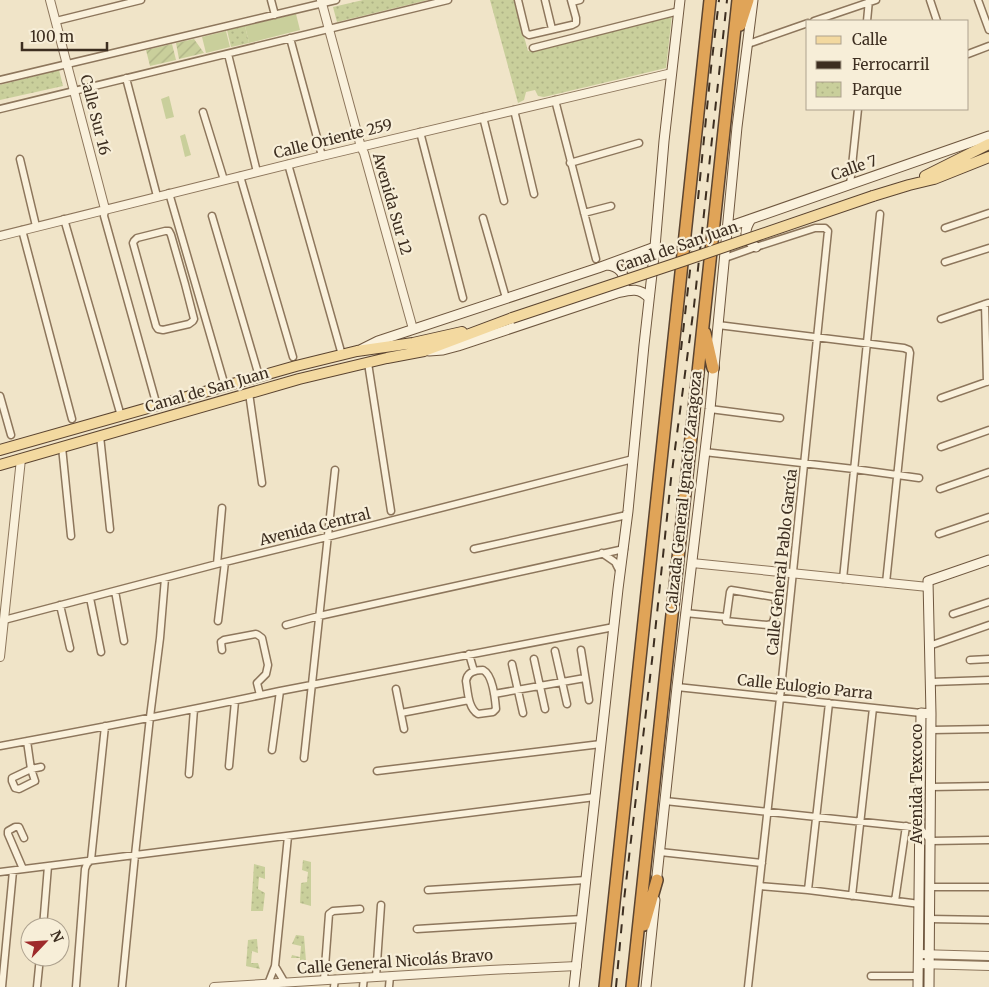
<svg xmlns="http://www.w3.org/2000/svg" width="989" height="987" font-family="Merriweather,serif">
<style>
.park{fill:url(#park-dots)}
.garden{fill:url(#garden-furrows)}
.pitch{fill:#c9cf9b}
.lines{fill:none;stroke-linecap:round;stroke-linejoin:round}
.minor-casing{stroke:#8d765c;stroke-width:9}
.tertiary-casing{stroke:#8d765c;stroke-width:10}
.secondary-casing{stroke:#6f573f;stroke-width:11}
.primary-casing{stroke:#5b4430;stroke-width:12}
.motorway-casing{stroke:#5b4430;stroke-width:14}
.minor{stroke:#faf1dc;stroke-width:6}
.tertiary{stroke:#faf1dc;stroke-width:8}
.secondary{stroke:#faf1dc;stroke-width:9}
.primary{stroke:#f3d9a0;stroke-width:10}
.motorway{stroke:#e0a458;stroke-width:11}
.rail{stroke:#3d2e20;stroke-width:2;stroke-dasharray:9 9;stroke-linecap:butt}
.primary-bridge-casing{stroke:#5b4430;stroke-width:12;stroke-linecap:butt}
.primary-bridge{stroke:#f3d9a0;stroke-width:10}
.labels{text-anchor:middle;stroke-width:4.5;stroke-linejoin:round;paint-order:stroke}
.street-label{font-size:15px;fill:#3d2e20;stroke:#f7eed8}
</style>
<defs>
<pattern id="park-dots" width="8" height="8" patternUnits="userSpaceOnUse" patternTransform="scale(1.25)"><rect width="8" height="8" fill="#c9cf9b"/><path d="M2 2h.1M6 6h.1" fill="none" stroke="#aeb285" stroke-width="1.8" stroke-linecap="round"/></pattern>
<pattern id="garden-furrows" width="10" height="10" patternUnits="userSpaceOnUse" patternTransform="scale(1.25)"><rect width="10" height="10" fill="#c9cf9b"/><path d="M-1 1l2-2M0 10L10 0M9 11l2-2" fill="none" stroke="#aeb285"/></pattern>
</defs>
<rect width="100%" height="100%" fill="#f0e4c8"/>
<!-- park -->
<path class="park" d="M 363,0 L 428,0 L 337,22 L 333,7 Z
M 490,0 L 514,0 L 528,51 L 672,15 L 666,68 L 544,97 L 538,96 L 535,90 L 526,92 L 524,100 L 518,103 Z
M 245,26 L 249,43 L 231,47 L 227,30 Z
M 59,70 L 63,86 L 0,100 L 0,85 Z
M 303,860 L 311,862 L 311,906 L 300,903 L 301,883 L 307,882 L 308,872 L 302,870 Z
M 254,864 L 265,867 L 265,879 L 259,877 L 258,889 L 265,893 L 263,911 L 251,911 Z
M 296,935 L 304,936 L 306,961 L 300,962 L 300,958 L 291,958 L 292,955 L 300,957 L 301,946 L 292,944 Z
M 257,939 L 258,953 L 252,951 L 251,963 L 258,963 L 260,969 L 246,966 L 248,940 Z"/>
<!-- garden -->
<path class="garden" d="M 194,39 L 204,53 L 179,59 L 176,43 Z
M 172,44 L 176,60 L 150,66 L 146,50 Z"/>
<!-- pitch -->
<path class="pitch" d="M 296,14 L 300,30 L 249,43 L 245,26 Z
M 226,31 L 230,47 L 206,53 L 202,37 Z
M 169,96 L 174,117 L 166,119 L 161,99 Z
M 185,134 L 191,155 L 185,157 L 180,136 Z"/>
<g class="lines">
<!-- minor casing -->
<g class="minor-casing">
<path id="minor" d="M 271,0 L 275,15
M 518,0 L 526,33 L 529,35 L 572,25 L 576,23 L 576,18 L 571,0
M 545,0 L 552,29
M 930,0 L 937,21
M 978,0 L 989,30
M 572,2 L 580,0
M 56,21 L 141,0
M 814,21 L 876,0
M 867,21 L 869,0
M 290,38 L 322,156
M 748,44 L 808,23
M 533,48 L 679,11
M 228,54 L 257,172
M 968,54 L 989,46
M 126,78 L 157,196
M 0,80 L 336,0
M 555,100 L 596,259
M 0,109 L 448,0
M 514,110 L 534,194
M 203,112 L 224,180
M 483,117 L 504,201
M 420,132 L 463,298
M 20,159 L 36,226
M 570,163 L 639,143
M 288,164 L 342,355
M 240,176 L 293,357
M 850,185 L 858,109
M 169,193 L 225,386
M 105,209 L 104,216 L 157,406
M 584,213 L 611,206
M 212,216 L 259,376
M 483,218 L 506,298
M 64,219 L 121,416
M 945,228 L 989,213
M 22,230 L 72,419
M 165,231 L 169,231 L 171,235 L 185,284 L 194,319 L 193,321 L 189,324 L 163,330 L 158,329 L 156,326 L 133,243 L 134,241 L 137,238 Z
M 725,258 L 756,247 L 815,228 L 825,228 L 828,231 L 780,698 L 748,987
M 945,262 L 989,248
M 985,304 L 987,382
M 941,319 L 988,303
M 718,325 L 904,348 L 909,350 L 910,353 L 886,583
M 368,363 L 391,511
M 249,393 L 262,483
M 0,396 L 11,435
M 941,398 L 989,381
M 710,409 L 780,418
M 100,436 L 110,529
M 62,447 L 71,536
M 941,447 L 989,430
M 704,452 L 854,469 L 919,478
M 940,489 L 989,472
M 939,534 L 989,517
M 474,549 L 627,515
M 602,553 L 615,562 L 620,572
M 217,564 L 222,508
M 843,579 L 880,214
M 731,590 L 774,597 L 776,602 L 774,619 L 772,624 L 767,625 L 726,621 L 730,592 Z
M 115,591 L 124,641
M 90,598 L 101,652
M 60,605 L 70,648
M 685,613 L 726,617
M 953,614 L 989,602
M 4,620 L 217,564 L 327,537 L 633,459
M 218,621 L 225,562
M 286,625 L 319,616 L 624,549
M 929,646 L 989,625
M 222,650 L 221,642 L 224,640 L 256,634 L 258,635 L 262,638 L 268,665 L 266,674 L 257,683 L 260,695
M 581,650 L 589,700
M 555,651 L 567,704
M 469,654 L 474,671
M 534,659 L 545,709
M 970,660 L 989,659
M 512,664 L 523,713
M 483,670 C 493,675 495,698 496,709 L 493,712 L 478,714 C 468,708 468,692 466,681 C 467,672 475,670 483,670 Z
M 931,682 L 989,680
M 677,687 L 921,713
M 396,689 L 404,729
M 494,694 L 585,678
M 401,713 L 469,700
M 931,730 L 989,729
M 27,741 L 31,769 L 35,781 L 19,789 L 15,788 L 12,781 L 12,778 L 31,769 L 41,767
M 0,746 C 93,729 187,711 280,691 L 614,627
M 272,750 L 280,691
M 304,758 L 335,470
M 229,766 L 235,701
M 377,771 L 601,744
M 189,774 L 194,709
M 930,787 L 989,786
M 665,801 L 920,828 L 931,841 L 989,840
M 660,852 L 762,863
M 23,869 L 8,834 L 8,831 L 15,827 L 19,827 L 24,838
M 0,872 L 595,797
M 760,886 L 808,890 L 920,904
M 930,887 L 989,887
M 428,890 L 586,880
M 808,890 L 829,703
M 852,896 L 873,708
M 895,901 L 906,826
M 929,919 L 989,920
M 43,927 L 48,866
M 417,929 L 531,922 L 582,919
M 275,966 L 285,983
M 871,976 L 918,976
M 376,977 L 381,905
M 324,980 L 329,914 L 333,911 L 360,909
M 268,984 L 275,966 L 288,836
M 2,987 L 13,871
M 37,987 L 40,957
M 76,987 L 85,869 L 87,864 L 91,860 L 105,726
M 122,987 L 135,855 L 150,717 L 160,638 L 165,578
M 334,987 L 335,979
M 363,987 L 364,977
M 389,987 L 390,976"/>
</g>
<!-- tertiary casing -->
<g class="tertiary-casing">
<path id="tertiary" d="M 50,0 L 105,209
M 321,0 L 361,147 L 364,153 L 413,329
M 0,236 L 322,156 L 672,73
M 692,563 L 928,587
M 0,657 L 21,459
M 919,954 L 989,956
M 919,964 L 989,966
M 214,987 L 490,970 L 577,966"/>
</g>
<!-- secondary casing -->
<g class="secondary-casing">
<path id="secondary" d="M 751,219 C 744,230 743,239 756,247
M 728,227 L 989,136
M 607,265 C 619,266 626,274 624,286
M 362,349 L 378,341 L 598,268 L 655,247
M 429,351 L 443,350 L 458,346 L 617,293 C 630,290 639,287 649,298
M 656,885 L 677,687 L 710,409 L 737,127 L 753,0
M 574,987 L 618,589 L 628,511 L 644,345 L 655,247 L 664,141 L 680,0
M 646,987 L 655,900
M 918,987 L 921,713 L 931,714
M 929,987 L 931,714 L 928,581 L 989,560"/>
</g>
<!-- primary casing -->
<g class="primary-casing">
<path id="primary" d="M 925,176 L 989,144
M 873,196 L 909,185 L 934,179 L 989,157
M 0,450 L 296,366 L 357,351 L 413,343 L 462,332
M 0,465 L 299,379 L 387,358 L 424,351 L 512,318"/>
</g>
<!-- motorway casing -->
<g class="motorway-casing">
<path id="motorway" d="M 740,25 L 748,0
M 705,333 L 713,368
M 644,925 L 657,880
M 605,987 L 710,0
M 632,987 L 738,0"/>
</g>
<!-- minor -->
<use href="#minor" class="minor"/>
<!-- tertiary -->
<use href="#tertiary" class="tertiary"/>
<!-- secondary -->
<use href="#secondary" class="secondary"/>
<!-- primary -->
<use href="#primary" class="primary"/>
<!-- motorway -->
<use href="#motorway" class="motorway"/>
<!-- rail -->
<path class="rail" d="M 698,199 L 711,68 L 719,0
M 681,350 L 693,244
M 616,987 L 624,900 L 653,652 L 671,479 L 694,306 L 727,0"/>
<!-- primary-bridge casing -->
<g class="primary-bridge-casing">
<path id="primary-bridge" d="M 512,318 L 683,261 L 873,196"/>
</g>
<!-- primary-bridge -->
<use href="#primary-bridge" class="primary-bridge"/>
</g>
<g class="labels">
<!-- street labels -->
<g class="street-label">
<text transform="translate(95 115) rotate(76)" y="5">Calle Sur 16</text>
<text transform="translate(333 139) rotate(-14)" y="5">Calle Oriente 259</text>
<text transform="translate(854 168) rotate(-19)" y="5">Calle 7</text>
<text transform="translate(392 204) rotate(74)" y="5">Avenida Sur 12</text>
<text transform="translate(677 247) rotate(-19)" y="5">Canal de San Juan</text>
<text transform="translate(207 390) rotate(-16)" y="5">Canal de San Juan</text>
<text transform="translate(684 492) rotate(-84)" y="5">Calzada General Ignacio Zaragoza</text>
<text transform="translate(315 527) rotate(-14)" y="5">Avenida Central</text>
<text transform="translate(782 562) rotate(-84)" y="5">Calle General Pablo García</text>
<text transform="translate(805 687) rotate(6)" y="5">Calle Eulogio Parra</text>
<text transform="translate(917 784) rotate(-90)" y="5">Avenida Texcoco</text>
<text transform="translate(395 962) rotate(-4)" y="5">Calle General Nicolás Bravo</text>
</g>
</g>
<!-- legend -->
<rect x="806" y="20" width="162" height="90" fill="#f7eed8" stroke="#ada18e"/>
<rect x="816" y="36" width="25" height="8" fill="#f3d9a0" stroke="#ada18e"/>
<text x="852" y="45" font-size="15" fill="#3d2e20">Calle</text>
<rect x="816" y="61" width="25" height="8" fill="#3d2e20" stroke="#ada18e"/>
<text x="852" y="70" font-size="15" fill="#3d2e20">Ferrocarril</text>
<rect x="816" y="82" width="25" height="15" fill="url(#park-dots)" stroke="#ada18e"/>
<text x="852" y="95" font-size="15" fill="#3d2e20">Parque</text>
<!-- north arrow -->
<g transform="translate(45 942) rotate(65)"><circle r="24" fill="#f7eed8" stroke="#ada18e"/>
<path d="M0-4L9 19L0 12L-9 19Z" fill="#9e2a2b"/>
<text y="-8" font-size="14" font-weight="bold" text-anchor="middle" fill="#3d2e20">N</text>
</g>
<!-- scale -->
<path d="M22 42v8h85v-8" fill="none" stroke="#3d2e20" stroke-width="2.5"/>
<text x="30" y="42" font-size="15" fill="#3d2e20" stroke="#f7eed8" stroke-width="4" paint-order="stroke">100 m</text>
</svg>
